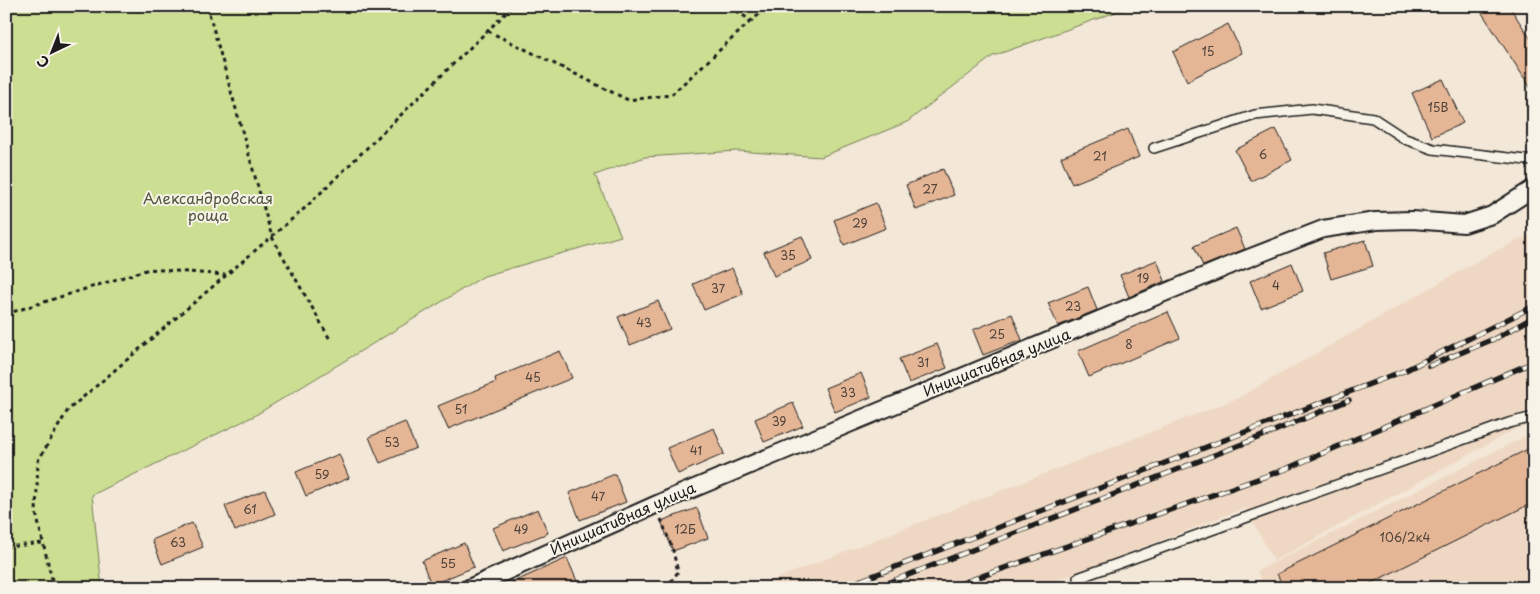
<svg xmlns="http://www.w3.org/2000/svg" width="1540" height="594" font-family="'Playpen Sans',sans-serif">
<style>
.built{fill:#efd8c3}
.green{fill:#cbde92;stroke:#747d57}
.building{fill:#e5b695;stroke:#1c1c1c}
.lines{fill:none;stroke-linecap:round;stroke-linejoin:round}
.lane-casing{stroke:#1c1c1c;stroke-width:12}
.street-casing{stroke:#1c1c1c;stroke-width:20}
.path{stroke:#1c1c1c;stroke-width:3;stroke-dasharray:4 4;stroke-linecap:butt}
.lane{stroke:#f7f3e8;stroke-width:9}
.street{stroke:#f7f3e8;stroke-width:16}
.rail-casing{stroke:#1c1c1c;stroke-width:5.5}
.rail{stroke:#f7f3e8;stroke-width:4;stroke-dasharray:11;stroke-linecap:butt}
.labels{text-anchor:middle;stroke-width:4;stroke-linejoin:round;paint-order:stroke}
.number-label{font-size:12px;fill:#4e423a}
.park-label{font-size:15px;fill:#51563f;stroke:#f7f3e8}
.street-label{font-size:15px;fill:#1c1c1c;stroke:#f7f3e8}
</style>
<rect width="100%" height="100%" fill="#f3e7d7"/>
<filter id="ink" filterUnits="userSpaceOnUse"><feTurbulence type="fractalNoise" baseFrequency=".02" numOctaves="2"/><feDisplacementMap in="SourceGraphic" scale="10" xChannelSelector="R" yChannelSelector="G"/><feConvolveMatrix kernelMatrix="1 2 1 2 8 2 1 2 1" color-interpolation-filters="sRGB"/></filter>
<g filter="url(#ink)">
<!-- built -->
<path class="built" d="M 1534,232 L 1534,419 L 1274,561 L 1245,508 L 1037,588 L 752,588 L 1238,398 L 1488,255 Z
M 1534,432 L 1534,588 L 1264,588 L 1257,571 Z"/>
<!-- green -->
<path class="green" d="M 6,6 L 1133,6 L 993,56 L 907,122 L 821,157 L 737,151 L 645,157 L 595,175 L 621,236 L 484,276 L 254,416 L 92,495 L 102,588 L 6,588 Z"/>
<!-- building -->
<path class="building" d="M 1494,6 L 1509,6 L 1534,44 L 1534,93 L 1482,13 Z
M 1228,24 L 1242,53 L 1187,81 L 1173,52 Z
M 1443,79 L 1463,123 L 1432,137 L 1412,93 Z
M 1128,129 L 1139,157 L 1072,184 L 1061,157 Z
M 1276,129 L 1292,160 L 1251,181 L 1235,150 Z
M 943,169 L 954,195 L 916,210 L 906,185 Z
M 876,203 L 886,228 L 844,245 L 834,220 Z
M 1236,228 L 1245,249 L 1203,266 L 1194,246 Z
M 802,236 L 812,260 L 774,276 L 764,252 Z
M 1365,240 L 1373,266 L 1331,279 L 1323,253 Z
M 1157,260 L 1165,281 L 1129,297 L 1120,275 Z
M 1292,263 L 1303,291 L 1261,308 L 1250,281 Z
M 732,268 L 743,294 L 704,310 L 693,284 Z
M 1088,287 L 1097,310 L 1058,326 L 1048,303 Z
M 658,301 L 670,329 L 630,345 L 618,317 Z
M 1168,312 L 1180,338 L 1089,377 L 1078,351 Z
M 1012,314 L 1022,340 L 983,355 L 973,330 Z
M 937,344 L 947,368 L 909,383 L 899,359 Z
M 560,351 L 572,378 L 448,429 L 438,406 L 496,382 L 495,378 Z
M 861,373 L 871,397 L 835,412 L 825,388 Z
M 793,403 L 803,426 L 764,442 L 755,419 Z
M 405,422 L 416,448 L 380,463 L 369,437 Z
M 714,428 L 724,454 L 678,474 L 667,448 Z
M 1534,446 L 1534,502 L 1361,588 L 1284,588 L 1277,574 Z
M 339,454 L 349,478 L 306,496 L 296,472 Z
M 615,474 L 626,502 L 580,520 L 569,493 Z
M 265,490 L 275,514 L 235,531 L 225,506 Z
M 697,508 L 708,538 L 673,551 L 661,521 Z
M 538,509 L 548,533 L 503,551 L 493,528 Z
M 192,523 L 203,547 L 162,564 L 152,540 Z
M 464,543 L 474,567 L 431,585 L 422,561 Z
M 567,558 L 580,588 L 500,588 Z"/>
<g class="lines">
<!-- lane casing -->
<g class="lane-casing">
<path id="lane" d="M 1154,148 L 1255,115 L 1312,109 L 1373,118 L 1405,139 L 1433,149 L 1534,161
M 1078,578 L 1509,423 L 1534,417"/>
</g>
<!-- street casing -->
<g class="street-casing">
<path id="street" d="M 469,588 L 673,497 L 1236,263 L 1323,229 L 1376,221 L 1412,220 L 1464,224 L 1492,215 L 1534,188"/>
</g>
<!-- path -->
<path class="path" d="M 207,6 L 272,237 L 331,341
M 730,6 L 751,21 L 769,6
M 488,31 L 628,100 L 671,95 L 751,21
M 6,314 L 149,269 L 226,275
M 661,519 L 673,551 L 678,572 L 666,588
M 6,547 L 43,543
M 54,588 L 36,513 L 38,461 L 68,410 L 305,208 L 513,6"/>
<!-- lane -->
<use href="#lane" class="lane"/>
<!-- street -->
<use href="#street" class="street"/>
<!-- rail casing -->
<g class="rail-casing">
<path id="rail" d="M 1429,366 L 1496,338 L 1534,317
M 841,588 L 1406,370 L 1534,306
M 875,588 L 1250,441 L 1349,400
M 948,588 L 1286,469 L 1534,362"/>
</g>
<!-- rail -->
<use href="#rail" class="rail"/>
</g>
</g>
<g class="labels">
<!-- number labels -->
<g class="number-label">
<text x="1208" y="56">15</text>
<text x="1438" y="112">15В</text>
<text x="1263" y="159">6</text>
<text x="1100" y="161">21</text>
<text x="930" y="194">27</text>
<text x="860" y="228">29</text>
<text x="788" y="260">35</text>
<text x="1143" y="283">19</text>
<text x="1276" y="290">4</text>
<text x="718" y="293">37</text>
<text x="1073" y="311">23</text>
<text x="644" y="327">43</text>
<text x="997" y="339">25</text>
<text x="1129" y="349">8</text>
<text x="923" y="367">31</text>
<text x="533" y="382">45</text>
<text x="848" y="397">33</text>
<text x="461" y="414">51</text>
<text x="779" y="426">39</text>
<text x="392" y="447">53</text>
<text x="696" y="455">41</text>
<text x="322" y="479">59</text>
<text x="598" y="501">47</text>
<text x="250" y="514">61</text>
<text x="521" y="534">49</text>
<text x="685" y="534">12Б</text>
<text x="1405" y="542">106/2к4</text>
<text x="178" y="547">63</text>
<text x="448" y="568">55</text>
</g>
<!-- park labels -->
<g class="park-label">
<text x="208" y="204">Александровская<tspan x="208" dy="17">роща</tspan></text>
</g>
<!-- street labels -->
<g class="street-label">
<text transform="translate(997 363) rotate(-22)" y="5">Инициативная улица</text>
<text transform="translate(623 519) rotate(-24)" y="5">Инициативная улица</text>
</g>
</g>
<!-- margin -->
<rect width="1540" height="594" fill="none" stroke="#f7f3e8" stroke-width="25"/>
<rect x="12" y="12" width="1515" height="569" fill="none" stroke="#1c1c1c" stroke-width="2" filter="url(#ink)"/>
<!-- north arrow -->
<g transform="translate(52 52) rotate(223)" stroke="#f7f3e8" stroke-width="4" paint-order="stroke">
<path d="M0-4L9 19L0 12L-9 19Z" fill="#1c1c1c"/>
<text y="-8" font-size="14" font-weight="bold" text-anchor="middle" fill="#1c1c1c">С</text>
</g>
</svg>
